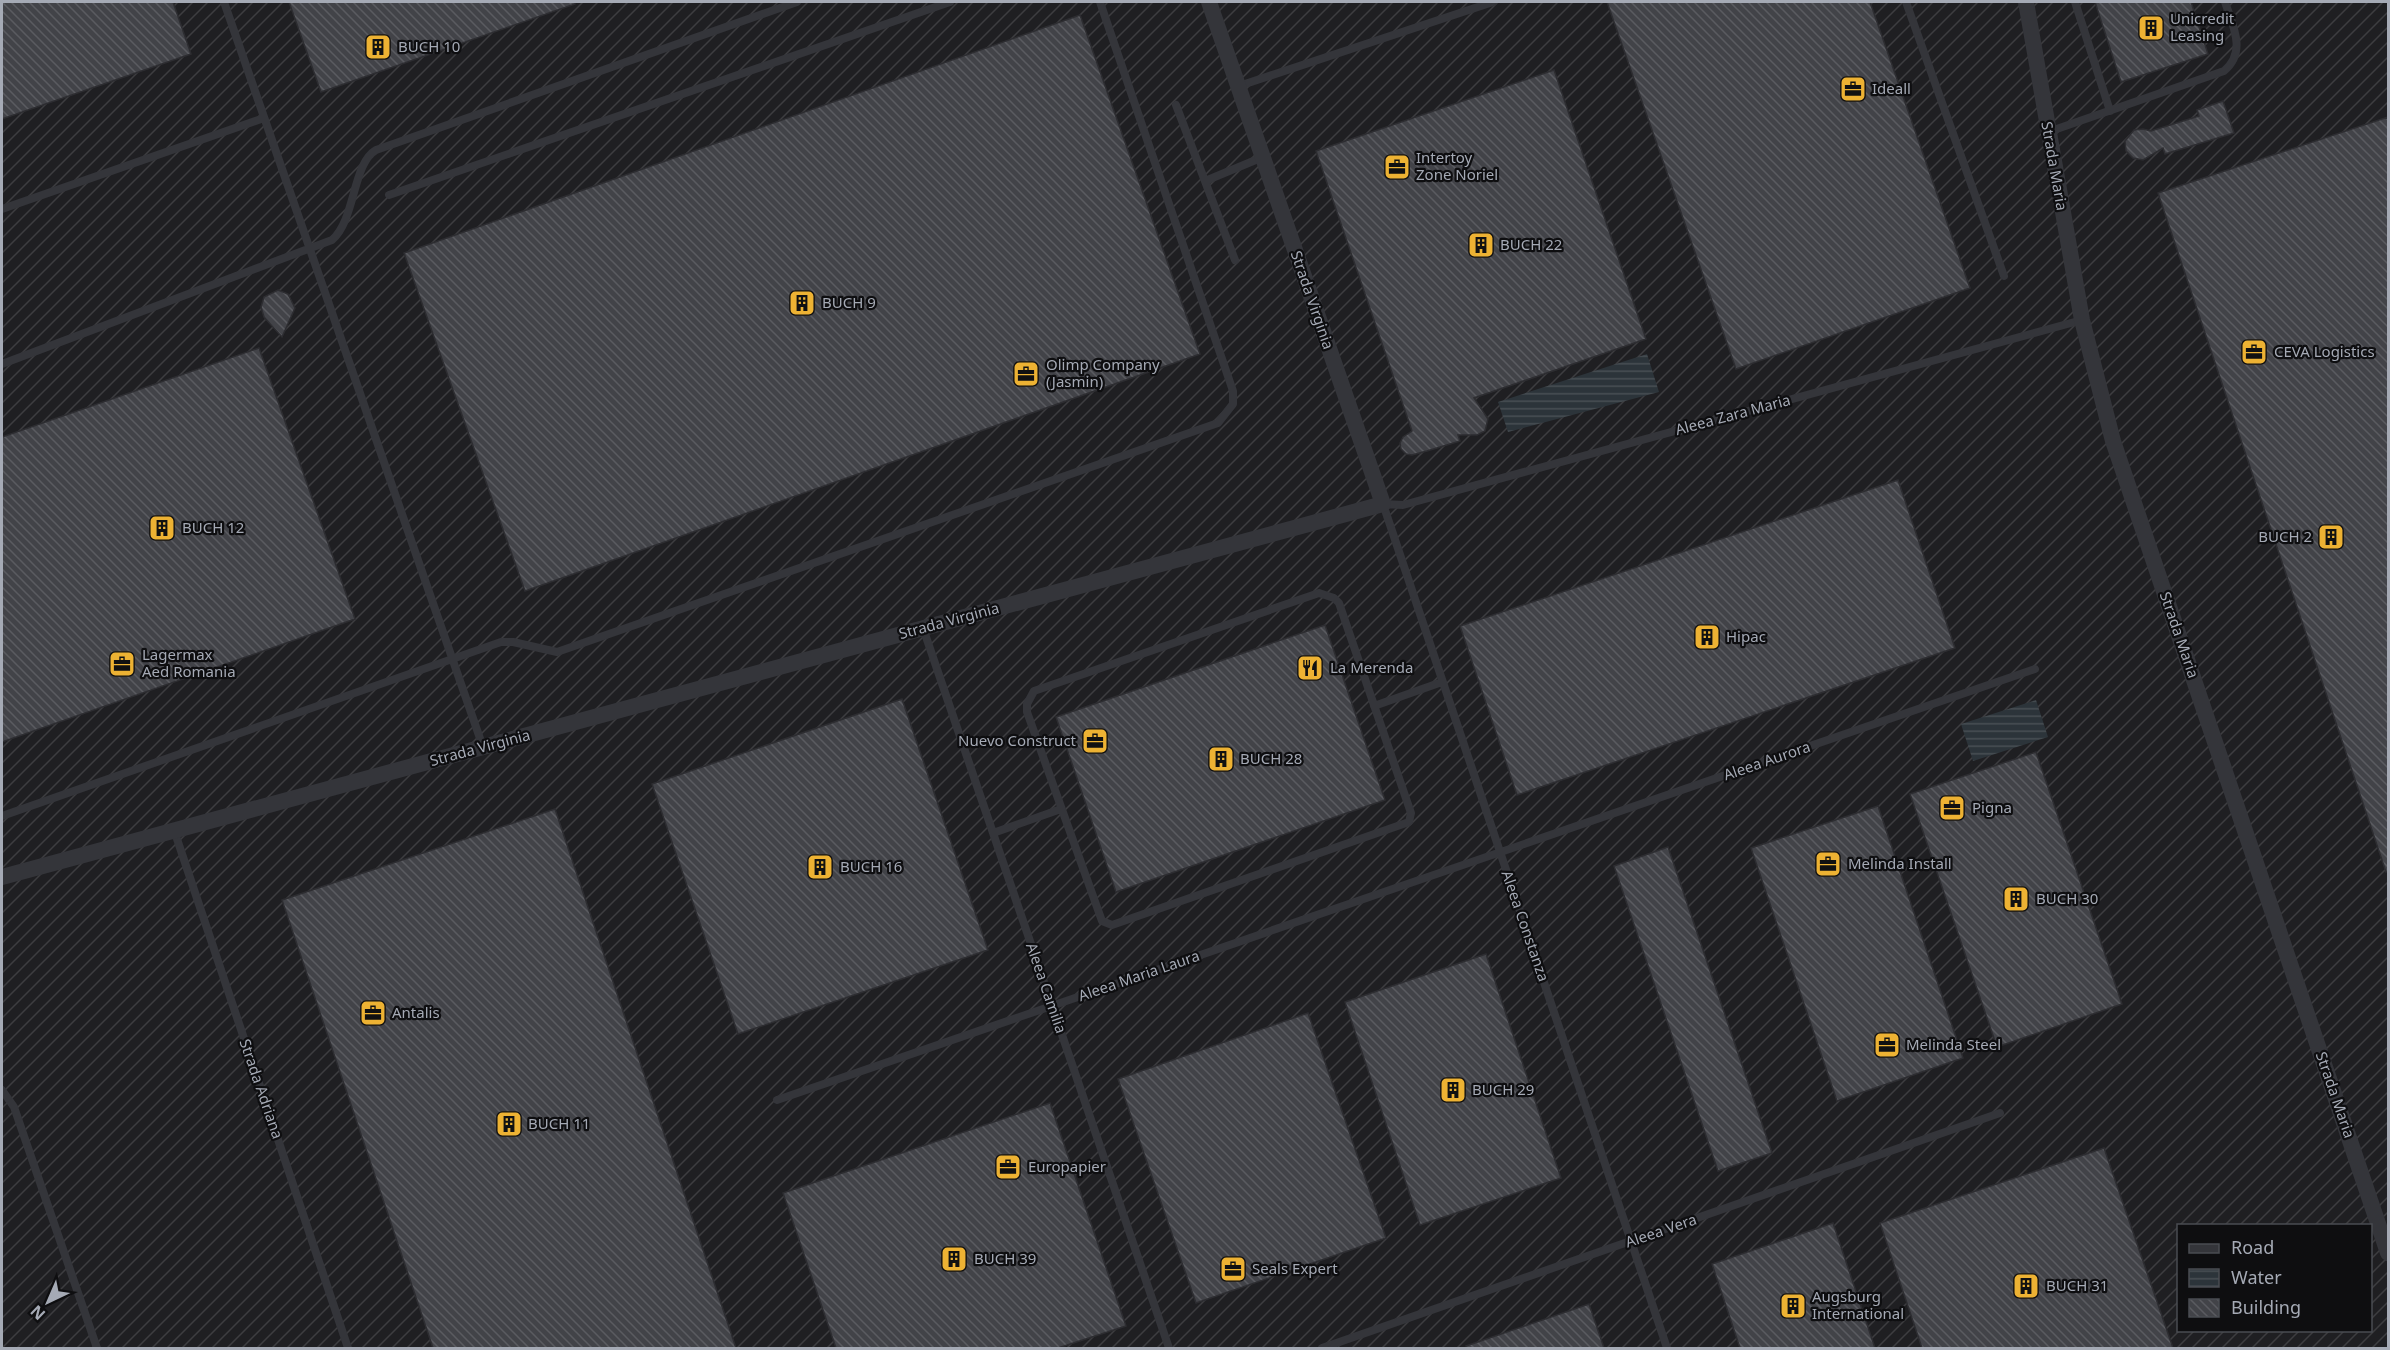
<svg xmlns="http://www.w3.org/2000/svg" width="2390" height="1350" font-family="'Noto Sans',sans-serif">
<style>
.industrial{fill:url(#industrial-furrows);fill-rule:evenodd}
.water{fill:url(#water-rules)}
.building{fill:url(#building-back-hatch);stroke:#2d2d31;stroke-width:1.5}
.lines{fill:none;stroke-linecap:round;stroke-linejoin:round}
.lane{stroke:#34353a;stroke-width:8}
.street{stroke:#34353a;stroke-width:16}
.labels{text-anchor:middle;stroke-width:4.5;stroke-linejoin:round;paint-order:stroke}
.poi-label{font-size:15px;fill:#a5aab5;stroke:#0e0e10;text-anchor:start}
.street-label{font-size:15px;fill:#a5aab5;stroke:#0e0e10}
</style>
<defs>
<pattern id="industrial-furrows" width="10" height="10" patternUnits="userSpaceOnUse" patternTransform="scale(1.5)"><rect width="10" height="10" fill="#1f1f22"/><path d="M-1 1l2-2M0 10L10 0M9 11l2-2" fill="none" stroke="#3d3d40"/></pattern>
<pattern id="water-rules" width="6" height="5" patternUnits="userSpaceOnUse" patternTransform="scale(1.5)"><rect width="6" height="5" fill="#2c343a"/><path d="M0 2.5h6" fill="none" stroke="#484f54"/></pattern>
<pattern id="building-back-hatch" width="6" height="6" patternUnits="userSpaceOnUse" patternTransform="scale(1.5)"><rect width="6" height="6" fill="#424348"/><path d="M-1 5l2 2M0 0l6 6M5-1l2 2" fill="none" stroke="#5a5b60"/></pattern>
</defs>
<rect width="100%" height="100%" fill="#131315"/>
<!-- industrial -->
<path class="industrial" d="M 2,2 L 2388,2 L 2388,1348 L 2,1348 ZM 2178,1226 L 2370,1226 L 2370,1330 L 2178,1330 Z"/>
<!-- water -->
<path class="water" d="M 1647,354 L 1659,392 L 1508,432 L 1498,402 Z
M 2036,700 L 2048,737 L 1973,761 L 1961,724 Z"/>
<!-- building -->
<path class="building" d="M 2,2 L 173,2 L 191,54 L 2,119 Z
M 289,2 L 575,2 L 575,4 L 321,92 Z
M 1607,2 L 1870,2 L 1970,288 L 1736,369 Z
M 2095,2 L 2191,2 L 2208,54 L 2121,82 Z
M 1080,15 L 1200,354 L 525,591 L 404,253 Z
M 1554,70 L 1646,339 L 1474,398 L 1488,419 L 1485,431 L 1477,435 L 1458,435 L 1460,441 L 1427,451 L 1412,455 L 1406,454 L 1401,449 L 1400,443 L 1403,437 L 1412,431 L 1316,151 Z
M 2223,101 L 2234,133 L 2165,154 L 2163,148 L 2143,160 L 2133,158 L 2126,151 L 2125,141 L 2134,130 L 2143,129 L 2151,131 L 2199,116 L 2197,110 Z
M 2388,117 L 2388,871 L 2386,872 L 2158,193 Z
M 278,290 L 288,294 L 295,308 L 282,337 L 264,317 L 261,307 L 264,297 Z
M 259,348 L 355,619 L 2,742 L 2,437 Z
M 1898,480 L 1955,648 L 1517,795 L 1460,626 Z
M 1325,625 L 1385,800 L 1116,892 L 1056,717 Z
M 902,699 L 988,950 L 738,1034 L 652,784 Z
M 2036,752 L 2122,1004 L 1997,1047 L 1910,794 Z
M 1878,806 L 1963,1058 L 1837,1101 L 1751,848 Z
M 555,809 L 736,1348 L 433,1348 L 282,900 Z
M 1668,847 L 1772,1153 L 1718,1171 L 1614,866 Z
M 1486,954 L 1561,1178 L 1420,1225 L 1345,1002 Z
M 1308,1013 L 1386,1238 L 1196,1303 L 1118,1079 Z
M 1050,1103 L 1126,1326 L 1058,1348 L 836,1348 L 783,1193 Z
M 2104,1148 L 2173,1348 L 1922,1348 L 1880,1223 Z
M 1833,1223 L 1875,1348 L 1740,1348 L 1712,1264 Z
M 1589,1304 L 1604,1348 L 1467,1348 L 1466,1346 Z"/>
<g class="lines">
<!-- lane -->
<path class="lane" d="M 224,2 L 483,747
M 1906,2 L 2004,276
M 2075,2 L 2110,111
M 1239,86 L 1493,2
M 1176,105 L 1235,260
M 2048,132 L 2224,71 C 2247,52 2233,26 2225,2
M 1205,181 L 1263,157
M 389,195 L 950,2
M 2,209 L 264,118
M 2,364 L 332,240 C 356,219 352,164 376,150 L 797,2
M 1319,593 L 1334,598 L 1339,603 L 1411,813 L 1409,822 L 1112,925 L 1102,921 L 1027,712 L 1027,704 L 1034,691 Z
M 923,628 L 1169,1348
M 1374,706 L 1442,682
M 2,816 L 501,642 L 513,642 L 557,652 L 1218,423 L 1233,404 L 1233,391 L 1100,2
M 174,830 L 348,1348
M 993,833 L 1061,809
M 2,1090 L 14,1107 L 97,1348
M 777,1100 L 2035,669
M 1322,1348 L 2000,1113
M 1667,1348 L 1383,504 L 1403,505 L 2082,320"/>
<!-- street -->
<path class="street" d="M 2026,2 L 2082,320 L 2113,441 L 2388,1253
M 2,877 L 1383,504 L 1209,2"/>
</g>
<!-- icons -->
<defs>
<g id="building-square" transform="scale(1.35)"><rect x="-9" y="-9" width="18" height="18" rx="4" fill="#edb233" stroke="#0e0e10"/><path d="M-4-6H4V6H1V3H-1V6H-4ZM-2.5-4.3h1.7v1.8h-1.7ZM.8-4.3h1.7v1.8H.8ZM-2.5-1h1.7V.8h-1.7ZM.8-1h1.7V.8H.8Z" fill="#111"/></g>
<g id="office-square" transform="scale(1.35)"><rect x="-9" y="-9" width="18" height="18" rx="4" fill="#edb233" stroke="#0e0e10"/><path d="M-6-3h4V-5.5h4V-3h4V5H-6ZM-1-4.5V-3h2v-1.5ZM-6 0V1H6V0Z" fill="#111"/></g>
<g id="restaurant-square" transform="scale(1.35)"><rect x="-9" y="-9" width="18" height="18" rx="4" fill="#edb233" stroke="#0e0e10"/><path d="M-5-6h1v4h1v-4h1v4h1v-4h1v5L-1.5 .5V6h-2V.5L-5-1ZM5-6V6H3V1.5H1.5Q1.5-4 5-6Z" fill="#111"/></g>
</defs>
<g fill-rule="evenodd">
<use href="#building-square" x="2151" y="28"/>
<use href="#building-square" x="378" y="47"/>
<use href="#office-square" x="1853" y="89"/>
<use href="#office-square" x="1397" y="167"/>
<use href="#building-square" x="1481" y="245"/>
<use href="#building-square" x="802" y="303"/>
<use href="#office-square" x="2254" y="352"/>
<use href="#office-square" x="1026" y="374"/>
<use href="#building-square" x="162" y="528"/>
<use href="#building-square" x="2331" y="537"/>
<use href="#building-square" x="1707" y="637"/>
<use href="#office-square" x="122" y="664"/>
<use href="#restaurant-square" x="1310" y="668"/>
<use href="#office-square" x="1095" y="741"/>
<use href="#building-square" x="1221" y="759"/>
<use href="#office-square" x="1952" y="808"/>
<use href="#office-square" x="1828" y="864"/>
<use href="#building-square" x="820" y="867"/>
<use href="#building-square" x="2016" y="899"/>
<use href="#office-square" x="373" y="1013"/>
<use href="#office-square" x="1887" y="1045"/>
<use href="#building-square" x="1453" y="1090"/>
<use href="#building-square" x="509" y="1124"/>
<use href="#office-square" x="1008" y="1167"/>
<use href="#building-square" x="954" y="1259"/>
<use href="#office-square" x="1233" y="1269"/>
<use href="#building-square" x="2026" y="1286"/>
<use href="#building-square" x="1793" y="1306"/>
</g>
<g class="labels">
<!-- poi labels -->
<g class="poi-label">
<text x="2170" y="24">Unicredit<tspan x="2170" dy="17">Leasing</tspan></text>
<text x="398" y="52">BUCH 10</text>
<text x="1872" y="94">Ideall</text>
<text x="1416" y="163">Intertoy<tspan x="1416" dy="17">Zone Noriel</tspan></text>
<text x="1500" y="250">BUCH 22</text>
<text x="822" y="308">BUCH 9</text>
<text x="2274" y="357">CEVA Logistics</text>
<text x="1046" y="370">Olimp Company<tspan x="1046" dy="17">(Jasmin)</tspan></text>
<text x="182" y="533">BUCH 12</text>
<text x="2312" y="542" text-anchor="end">BUCH 2</text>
<text x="1726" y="642">Hipac</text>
<text x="142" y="660">Lagermax<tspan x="142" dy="17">Aed Romania</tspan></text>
<text x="1330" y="673">La Merenda</text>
<text x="1076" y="746" text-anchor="end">Nuevo Construct</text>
<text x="1240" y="764">BUCH 28</text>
<text x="1972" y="813">Pigna</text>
<text x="1848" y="869">Melinda Install</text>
<text x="840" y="872">BUCH 16</text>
<text x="2036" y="904">BUCH 30</text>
<text x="392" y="1018">Antalis</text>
<text x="1906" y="1050">Melinda Steel</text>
<text x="1472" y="1095">BUCH 29</text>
<text x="528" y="1129">BUCH 11</text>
<text x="1028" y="1172">Europapier</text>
<text x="974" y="1264">BUCH 39</text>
<text x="1252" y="1274">Seals Expert</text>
<text x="2046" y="1291">BUCH 31</text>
<text x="1812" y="1302">Augsburg<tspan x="1812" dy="17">International</tspan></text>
</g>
<!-- street labels -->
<g class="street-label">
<text transform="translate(2054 166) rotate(80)" y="5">Strada Maria</text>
<text transform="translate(1312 300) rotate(71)" y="5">Strada Virginia</text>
<text transform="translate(1733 415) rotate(-15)" y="5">Aleea Zara Maria</text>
<text transform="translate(949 621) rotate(-15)" y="5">Strada Virginia</text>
<text transform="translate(2179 635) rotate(71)" y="5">Strada Maria</text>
<text transform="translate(480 748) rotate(-15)" y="5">Strada Virginia</text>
<text transform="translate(1767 761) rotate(-19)" y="5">Aleea Aurora</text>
<text transform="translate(1525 926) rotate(71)" y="5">Aleea Constanza</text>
<text transform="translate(1139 976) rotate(-19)" y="5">Aleea Maria Laura</text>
<text transform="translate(1046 988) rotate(71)" y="5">Aleea Camilia</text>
<text transform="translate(261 1089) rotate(71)" y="5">Strada Adriana</text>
<text transform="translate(2335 1095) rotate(71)" y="5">Strada Maria</text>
<text transform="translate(1661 1231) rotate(-19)" y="5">Aleea Vera</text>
</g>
</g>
<!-- border -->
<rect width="2390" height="1350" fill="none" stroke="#a5aab5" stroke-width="6"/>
<!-- legend -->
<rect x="2177" y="1224" width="195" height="108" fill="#0e0e10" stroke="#4a4c52" stroke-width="1.5"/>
<rect x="2189" y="1244" width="30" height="9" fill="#34353a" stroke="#4a4c52" stroke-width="1.5"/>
<text x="2231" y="1254" font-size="18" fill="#a5aab5">Road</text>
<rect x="2189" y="1269" width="30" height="18" fill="url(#water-rules)" stroke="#4a4c52" stroke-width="1.5"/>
<text x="2231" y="1284" font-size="18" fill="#a5aab5">Water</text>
<rect x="2189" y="1299" width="30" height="18" fill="url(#building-back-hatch)" stroke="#4a4c52" stroke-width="1.5"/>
<text x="2231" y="1314" font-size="18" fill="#a5aab5">Building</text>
<!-- north arrow -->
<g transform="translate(48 1302) rotate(224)" stroke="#0e0e10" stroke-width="4.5" paint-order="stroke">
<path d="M0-4.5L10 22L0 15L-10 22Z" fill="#a5aab5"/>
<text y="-9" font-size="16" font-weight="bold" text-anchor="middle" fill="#a5aab5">N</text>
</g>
</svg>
